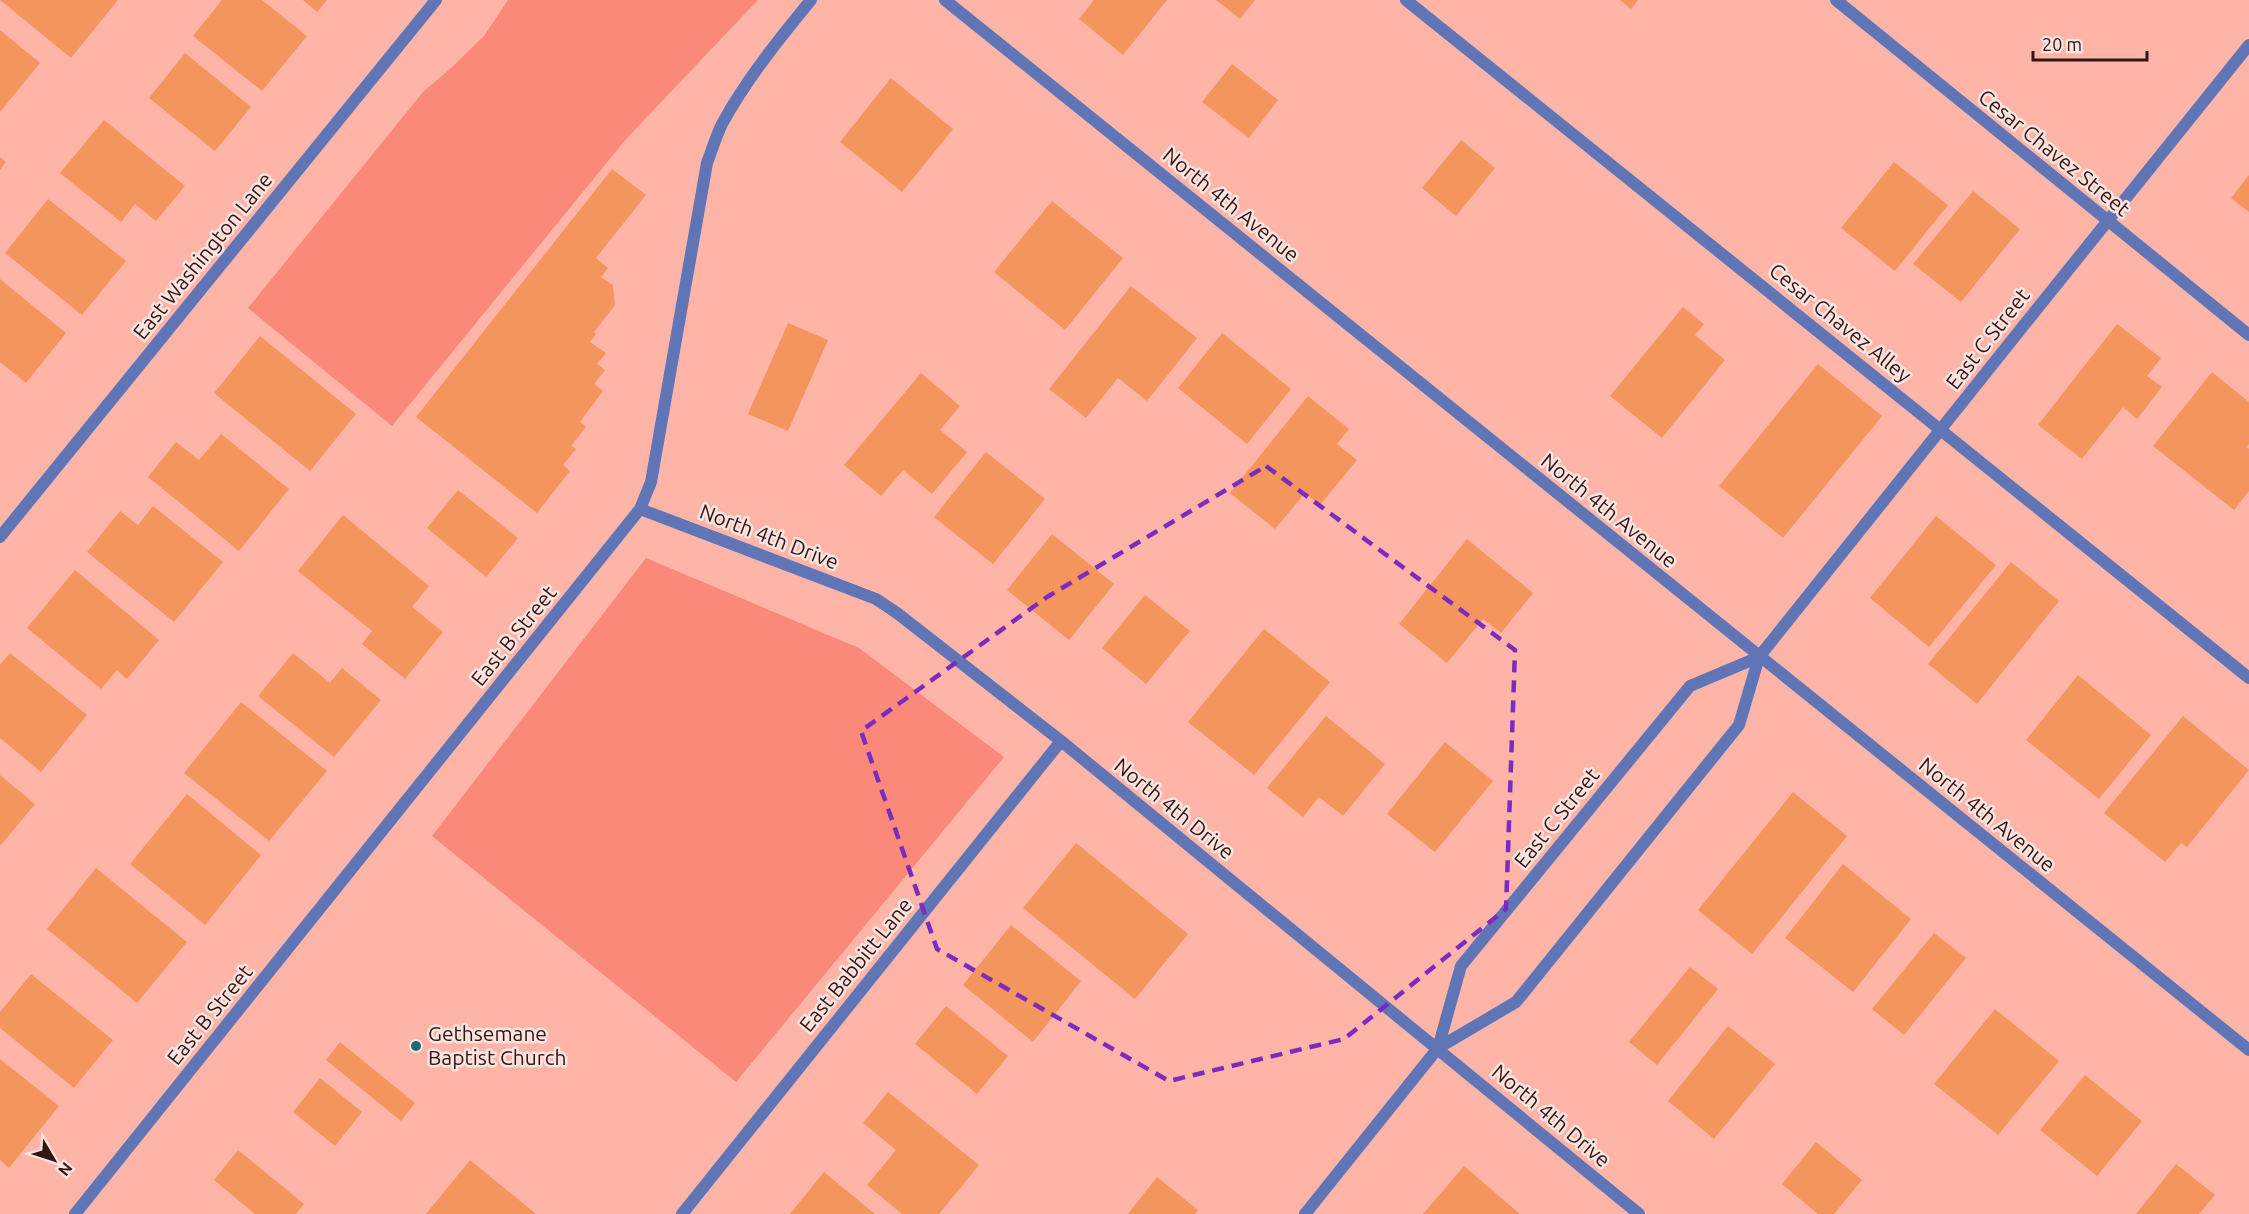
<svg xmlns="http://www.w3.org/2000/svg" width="2249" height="1214" font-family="Ubuntu,sans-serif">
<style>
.green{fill:#fb8979}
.building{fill:#f4955e}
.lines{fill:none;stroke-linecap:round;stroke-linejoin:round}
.service{stroke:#6075b6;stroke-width:12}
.minor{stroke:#6075b6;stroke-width:12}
.tertiary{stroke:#6075b6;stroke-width:12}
.marked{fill:none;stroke:#7b2cbf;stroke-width:4.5;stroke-dasharray:12 8;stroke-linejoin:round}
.poi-dot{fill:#1f6974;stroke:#fce4e0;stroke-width:2}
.labels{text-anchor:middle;stroke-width:5;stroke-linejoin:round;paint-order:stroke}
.street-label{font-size:21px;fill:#311612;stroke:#fce4e0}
.poi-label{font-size:21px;fill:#311612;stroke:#fce4e0;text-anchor:start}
</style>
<rect width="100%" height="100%" fill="#ffb4a8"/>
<!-- green -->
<path class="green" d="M 508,0 L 758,0 L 626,139 L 392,426 L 248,308 L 423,92 L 451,68 L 484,36 Z
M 646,558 L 859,648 L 1004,757 L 736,1082 L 432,836 Z"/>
<!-- building -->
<path class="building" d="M 0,0 L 118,0 L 71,58 Z
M 222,0 L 262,0 L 307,36 L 262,91 L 193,36 Z
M 303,0 L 327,0 L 317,12 Z
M 1094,0 L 1167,0 L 1123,55 L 1079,19 Z
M 1216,0 L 1255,0 L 1240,19 Z
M 1620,0 L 1638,0 L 1631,9 Z
M 0,30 L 40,63 L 0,112 Z
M 185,53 L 251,107 L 215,151 L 149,98 Z
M 1232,64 L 1278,100 L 1249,138 L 1202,102 Z
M 891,78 L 953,129 L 902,192 L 840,142 Z
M 104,120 L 185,186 L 156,221 L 135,204 L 121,222 L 60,173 Z
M 1461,140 L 1495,168 L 1456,216 L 1422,188 Z
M 0,157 L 6,162 L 0,170 Z
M 1894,162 L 1948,205 L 1895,271 L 1841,228 Z
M 612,169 L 646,195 L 596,258 L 608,268 L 601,277 L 613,285 L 615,305 L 594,332 L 596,334 L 590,342 L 606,353 L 597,364 L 605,370 L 594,384 L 603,391 L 580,422 L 586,427 L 571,446 L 576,449 L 563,465 L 570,471 L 537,513 L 416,417 Z
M 2249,175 L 2249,212 L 2231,198 Z
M 1973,191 L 2020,229 L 1961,302 L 1913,264 Z
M 48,199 L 126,261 L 82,315 L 5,253 Z
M 1052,201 L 1123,258 L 1065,330 L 994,272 Z
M 0,279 L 66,333 L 26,383 L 0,362 Z
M 1131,286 L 1197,338 L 1147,401 L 1118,378 L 1086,418 L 1049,389 Z
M 1683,307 L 1704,324 L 1695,335 L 1725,360 L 1662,438 L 1610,396 Z
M 788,323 L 828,340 L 788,431 L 748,414 Z
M 2117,324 L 2161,358 L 2147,376 L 2162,387 L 2137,419 L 2123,407 L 2082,459 L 2038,425 Z
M 1222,333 L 1291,389 L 1247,444 L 1178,388 Z
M 260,336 L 356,414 L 310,471 L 214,393 Z
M 1818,364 L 1882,416 L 1783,538 L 1719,486 Z
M 2212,372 L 2249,402 L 2249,444 L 2247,447 L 2249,449 L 2249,491 L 2234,510 L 2153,446 Z
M 921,373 L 960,406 L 940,430 L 967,452 L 932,494 L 903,470 L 881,496 L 844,465 Z
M 1308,396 L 1349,429 L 1337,444 L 1357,460 L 1320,505 L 1305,493 L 1275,529 L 1230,493 Z
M 221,434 L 289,489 L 239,551 L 148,477 L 176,442 L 199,460 Z
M 986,452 L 1045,499 L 993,564 L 934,517 Z
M 458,490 L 518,538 L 486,577 L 427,528 Z
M 153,506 L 223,562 L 174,622 L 87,552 L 120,511 L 138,525 Z
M 343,515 L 429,586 L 412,607 L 443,632 L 405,679 L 362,644 L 372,631 L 298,571 Z
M 1936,516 L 1996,565 L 1929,647 L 1870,598 Z
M 1052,534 L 1114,584 L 1069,640 L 1007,590 Z
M 1467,539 L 1533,593 L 1501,633 L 1483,619 L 1447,663 L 1399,624 Z
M 2011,562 L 2059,601 L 1977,704 L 1928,664 Z
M 75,570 L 159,640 L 127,679 L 117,670 L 101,689 L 27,628 Z
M 1145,595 L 1190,631 L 1146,684 L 1102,648 Z
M 1264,629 L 1330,682 L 1254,775 L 1188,722 Z
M 10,653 L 87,715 L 41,772 L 0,738 L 0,665 Z
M 293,653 L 330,683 L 342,668 L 381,700 L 334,757 L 258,696 Z
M 2078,675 L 2151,735 L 2099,799 L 2026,740 Z
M 241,702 L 327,771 L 269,841 L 184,773 Z
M 1326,716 L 1385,764 L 1343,816 L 1319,797 L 1303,817 L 1267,788 Z
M 2183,716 L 2249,770 L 2187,847 L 2181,843 L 2165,862 L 2104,813 Z
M 1445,742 L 1493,781 L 1435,852 L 1387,814 Z
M 0,775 L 35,804 L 0,846 Z
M 1793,792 L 1847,836 L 1752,954 L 1698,910 Z
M 187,794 L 261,855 L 205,925 L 130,864 Z
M 1076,843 L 1188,934 L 1135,999 L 1023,908 Z
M 1843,864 L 1911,919 L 1853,992 L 1785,938 Z
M 96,868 L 187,942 L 137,1003 L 47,929 Z
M 1011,925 L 1081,981 L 1033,1042 L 963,985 Z
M 1934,933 L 1966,958 L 1904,1035 L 1872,1009 Z
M 1690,967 L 1718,989 L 1657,1065 L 1629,1042 Z
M 31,974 L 113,1040 L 74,1088 L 0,1028 L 0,1012 Z
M 946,1006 L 1008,1056 L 977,1094 L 915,1044 Z
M 1995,1009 L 2059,1061 L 1998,1135 L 1934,1084 Z
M 1728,1026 L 1775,1064 L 1714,1139 L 1668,1101 Z
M 340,1042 L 415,1103 L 401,1121 L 326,1060 Z
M 0,1059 L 59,1106 L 9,1168 L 0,1160 Z
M 2085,1075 L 2142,1121 L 2097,1176 L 2040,1130 Z
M 320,1078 L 362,1112 L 335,1146 L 293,1112 Z
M 888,1092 L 979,1165 L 939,1214 L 902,1214 L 867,1185 L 896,1150 L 863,1123 Z
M 1816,1142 L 1862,1180 L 1834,1214 L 1818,1214 L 1782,1184 Z
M 238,1150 L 304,1204 L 296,1214 L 255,1214 L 214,1180 Z
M 470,1160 L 536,1214 L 426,1214 Z
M 2176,1164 L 2215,1195 L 2199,1214 L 2136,1214 Z
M 1464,1166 L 1520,1214 L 1423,1214 Z
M 824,1172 L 875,1214 L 790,1214 Z
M 1157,1177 L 1198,1210 L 1195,1214 L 1128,1214 Z"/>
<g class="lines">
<!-- service -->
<path class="service" d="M 1406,0 L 2249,678"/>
<!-- minor -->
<path class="minor" d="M 1836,0 L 2249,335
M 640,509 L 876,599 L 897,613 L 1061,741 L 1639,1214
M 0,537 L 436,0
M 1438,1048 L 1461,966 L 1690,686 L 1759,657
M 75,1214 L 640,509 L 651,482 L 707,163 C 712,150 716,136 722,124 C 746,80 779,39 811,0
M 682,1214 L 1061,741
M 1305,1214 L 1438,1048 L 1516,1002 L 1739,725 L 1759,657"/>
<!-- tertiary -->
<path class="tertiary" d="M 945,0 L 2249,1050
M 1759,657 C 1923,453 2084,248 2249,45"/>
</g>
<!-- marked area -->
<path class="marked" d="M 1266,466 L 1515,650 L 1506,909 L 1344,1039 L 1169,1081 L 937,949 L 861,731 L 1047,597 Z"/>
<!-- markers -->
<circle class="poi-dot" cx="416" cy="1046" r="6"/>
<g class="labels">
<!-- street labels -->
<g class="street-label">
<text transform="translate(2054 153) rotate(39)" y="7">Cesar Chavez Street</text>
<text transform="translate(1231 205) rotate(39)" y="7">North 4th Avenue</text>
<text transform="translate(203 256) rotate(-51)" y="7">East Washington Lane</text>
<text transform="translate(1840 323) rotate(39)" y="7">Cesar Chavez Alley</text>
<text transform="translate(1988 339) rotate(-52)" y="7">East C Street</text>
<text transform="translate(1609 511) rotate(39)" y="7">North 4th Avenue</text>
<text transform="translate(769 537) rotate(21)" y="7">North 4th Drive</text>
<text transform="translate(514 636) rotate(-51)" y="7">East B Street</text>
<text transform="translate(1174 809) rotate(39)" y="7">North 4th Drive</text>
<text transform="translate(1987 815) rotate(39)" y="7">North 4th Avenue</text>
<text transform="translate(1557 818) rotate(-51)" y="7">East C Street</text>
<text transform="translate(856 965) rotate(-51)" y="7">East Babbitt Lane</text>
<text transform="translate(210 1015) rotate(-51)" y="7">East B Street</text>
<text transform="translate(1551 1116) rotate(40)" y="7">North 4th Drive</text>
</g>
<!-- poi labels -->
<g class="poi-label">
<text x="428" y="1041">Gethsemane<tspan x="428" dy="24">Baptist Church</tspan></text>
</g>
</g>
<!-- north arrow -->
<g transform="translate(54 1160) rotate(129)" stroke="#fce4e0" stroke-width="4.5" paint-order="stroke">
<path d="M0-4.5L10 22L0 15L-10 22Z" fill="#311612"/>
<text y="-9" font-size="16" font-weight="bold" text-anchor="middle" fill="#311612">N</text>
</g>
<!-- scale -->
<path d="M2033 51v9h114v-9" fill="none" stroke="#311612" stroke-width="3"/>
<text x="2042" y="51" font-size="18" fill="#311612" stroke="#fce4e0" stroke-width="4.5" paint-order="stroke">20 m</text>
</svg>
